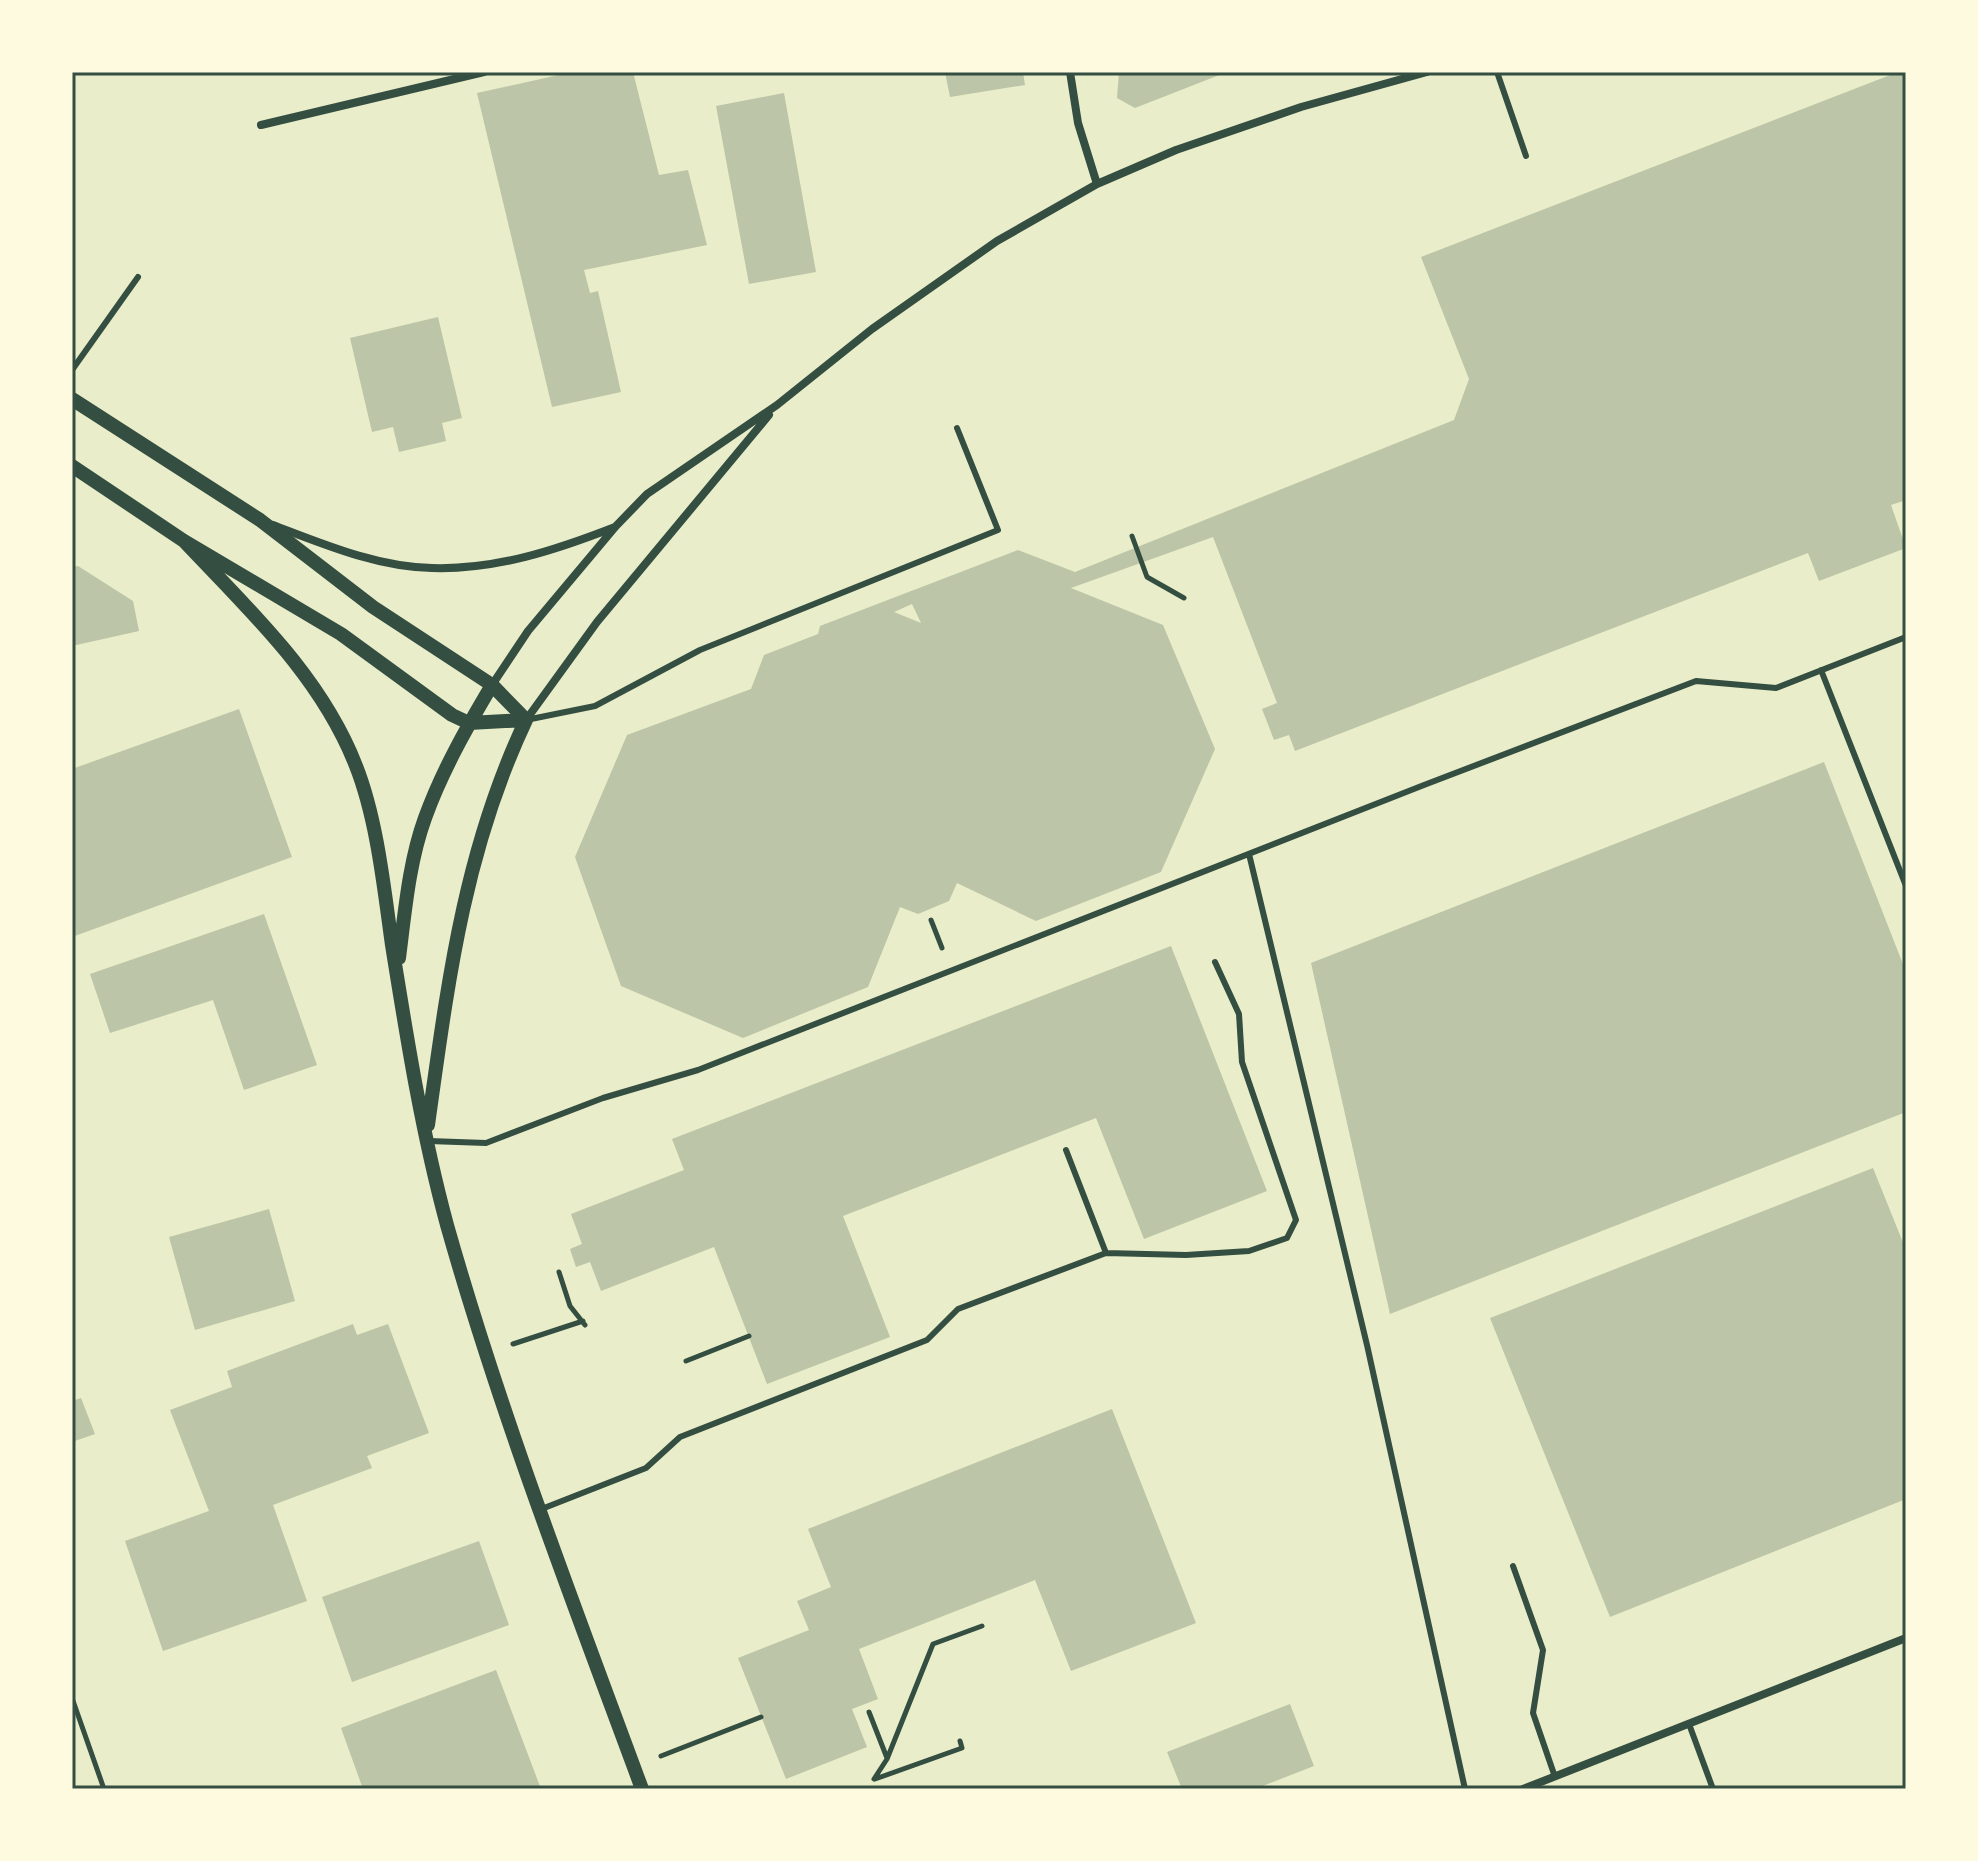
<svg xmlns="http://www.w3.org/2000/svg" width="1978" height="1861" font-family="'Varela Round',sans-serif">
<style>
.building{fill:#bcc5a7;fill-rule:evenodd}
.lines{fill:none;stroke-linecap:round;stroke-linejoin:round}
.path{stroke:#344e41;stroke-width:5}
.service{stroke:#344e41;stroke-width:6}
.minor{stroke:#344e41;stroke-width:8}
.tertiary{stroke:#344e41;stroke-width:14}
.neatline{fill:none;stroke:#344e41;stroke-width:3}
</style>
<rect width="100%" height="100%" fill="#e9edc9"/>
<!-- building -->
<path class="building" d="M 572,72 L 633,72 L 659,175 L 688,170 L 707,245 L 584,270 L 590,293 L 598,291 L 621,392 L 552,407 L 477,93 Z
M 945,72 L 1023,72 L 1025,85 L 950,97 Z
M 1119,72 L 1227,72 L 1135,108 L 1117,98 Z
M 1898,72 L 1906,72 L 1906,500 L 1891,505 L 1906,548 L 1819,581 L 1808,553 L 1295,751 L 1289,735 L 1274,740 L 1262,709 L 1277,703 L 1213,537 L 1071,588 L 1163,625 L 1215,749 L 1161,872 L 1036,921 L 957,883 L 949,901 L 918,914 L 900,907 L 868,987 L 743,1038 L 621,986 L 575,857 L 627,735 L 751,689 L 764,655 L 818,634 L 820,626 L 1018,550 L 1075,572 L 1454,420 L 1469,379 L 1421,257 ZM 912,604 L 921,623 L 894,612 Z
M 784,93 L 816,272 L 749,284 L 716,106 Z
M 438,317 L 462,418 L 442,423 L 446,441 L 399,452 L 393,427 L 372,432 L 350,338 Z
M 78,566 L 133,601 L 139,631 L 72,646 L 72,567 Z
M 239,709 L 292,857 L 72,937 L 72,769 Z
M 1824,762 L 1906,972 L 1906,1112 L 1390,1314 L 1311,963 Z
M 264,914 L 317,1065 L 244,1090 L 213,1000 L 110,1033 L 90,974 Z
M 1171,946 L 1267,1191 L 1144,1239 L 1096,1118 L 843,1216 L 890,1337 L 767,1384 L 714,1247 L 601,1291 L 590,1262 L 576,1267 L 570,1249 L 582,1244 L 571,1214 L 684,1170 L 672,1139 Z
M 1873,1168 L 1906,1250 L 1906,1499 L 1610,1617 L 1490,1318 Z
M 269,1209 L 295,1301 L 195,1330 L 169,1237 Z
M 353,1324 L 357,1335 L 388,1324 L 429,1433 L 367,1456 L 372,1468 L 273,1505 L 307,1601 L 163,1651 L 125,1541 L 209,1511 L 170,1410 L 232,1387 L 227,1371 Z
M 81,1398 L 95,1434 L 72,1442 L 72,1401 Z
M 1112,1409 L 1196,1623 L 1071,1671 L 1035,1580 L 859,1649 L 878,1699 L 852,1709 L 867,1747 L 786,1779 L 738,1658 L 809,1630 L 797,1601 L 831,1587 L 808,1529 Z
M 479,1541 L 509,1625 L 352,1682 L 322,1597 Z
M 496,1670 L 541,1789 L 363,1789 L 341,1728 Z
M 1290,1704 L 1314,1766 L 1255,1789 L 1182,1789 L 1167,1752 Z"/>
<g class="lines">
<!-- path -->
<path class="path" d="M 1132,536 L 1147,577 L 1184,598
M 931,920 L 942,948
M 559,1272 L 570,1306 L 585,1325
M 513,1344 L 583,1321
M 686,1361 L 749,1336
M 72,1698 L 104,1789
M 869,1712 L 887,1758
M 661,1756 L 761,1717
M 874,1779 L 887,1759 L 933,1644 L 982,1626
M 875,1779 L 962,1748 L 960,1741"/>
<!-- service -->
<path class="service" d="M 1497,72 L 1526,156
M 72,370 L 138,277
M 1821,670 L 1906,886
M 526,720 L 595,706 L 700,650 L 998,530 L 957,428
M 1249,854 L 1367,1345 L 1465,1789
M 429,1141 L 486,1143 L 603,1098 L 698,1070 L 1424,785 L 1696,681 L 1776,688 L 1906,637
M 1106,1253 L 1186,1255 L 1249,1251 L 1287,1238 L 1296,1220 L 1242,1062 L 1239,1014 L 1215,962
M 539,1510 L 646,1468 L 680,1437 L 927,1340 L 958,1309 L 1106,1253 L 1066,1150
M 1513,1566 L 1543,1650 L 1533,1713 L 1555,1777
M 1689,1724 L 1713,1789"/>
<!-- minor -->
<path class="minor" d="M 1070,72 L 1078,123 L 1097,184
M 261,125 L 484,72
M 273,525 C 323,544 377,567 432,568 C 496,570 556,550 615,527
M 492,685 L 528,631 L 616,526 L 647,494 L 777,405 L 872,329 L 997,241 L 1097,184 L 1176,150 L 1301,107 L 1427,72
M 526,720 L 597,622 L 769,415
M 1523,1789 L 1906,1638"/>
<!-- tertiary -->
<path class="tertiary" d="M 72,399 L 260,520 L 373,607 L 492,685 L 526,720
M 72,466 L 184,541 L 341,634 L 452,715 L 469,723 L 526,720
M 184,541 C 249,610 321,676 356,766 C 377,819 384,888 392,945 C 407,1039 422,1133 447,1225 C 501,1416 573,1602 642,1789
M 399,958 C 405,911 409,862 425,818 C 442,771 467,727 492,685
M 428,1125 C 448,982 464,851 526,720"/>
</g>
<!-- border -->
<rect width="1978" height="1861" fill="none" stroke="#fefae0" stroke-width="148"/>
<rect x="74" y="74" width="1830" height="1713" class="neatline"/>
</svg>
